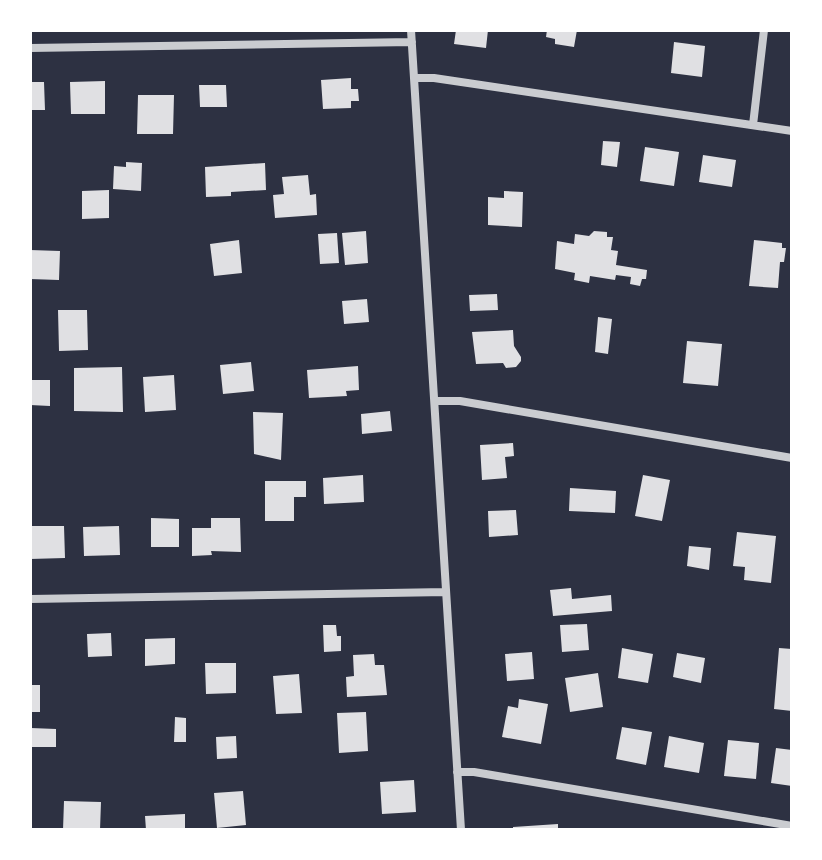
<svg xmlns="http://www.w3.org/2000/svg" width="822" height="860" font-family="'Noto Sans',sans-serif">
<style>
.building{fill:#e0e0e3}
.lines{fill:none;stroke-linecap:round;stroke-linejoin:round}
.minor{stroke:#caccd0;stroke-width:8}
</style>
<rect width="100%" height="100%" fill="#2d3142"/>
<!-- building -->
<path class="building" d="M 456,30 L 488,30 L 486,48 L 454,44 Z
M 547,30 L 577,30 L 574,47 L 555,44 L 555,39 L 546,37 Z
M 674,42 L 705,46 L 702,77 L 671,73 Z
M 351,78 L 351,89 L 358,89 L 359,101 L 351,101 L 351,108 L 323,109 L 321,80 Z
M 105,81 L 105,114 L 71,114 L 70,82 Z
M 30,82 L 44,82 L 45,110 L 30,110 Z
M 199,85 L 226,85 L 227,107 L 200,107 Z
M 138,95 L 174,95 L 173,134 L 137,134 Z
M 603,141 L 620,142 L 617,167 L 601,165 Z
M 645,147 L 679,152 L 674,186 L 640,181 Z
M 703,155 L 736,160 L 732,187 L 699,182 Z
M 126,162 L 142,163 L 141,191 L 113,189 L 114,166 L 126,167 Z
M 265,163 L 266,190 L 231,192 L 231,196 L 206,197 L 205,167 Z
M 308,175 L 310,195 L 316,194 L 317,215 L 275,218 L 273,195 L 284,194 L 282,177 Z
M 109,190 L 109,218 L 82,219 L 82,191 Z
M 504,191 L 523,192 L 522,227 L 488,225 L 488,197 L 504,198 Z
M 366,231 L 368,263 L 345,265 L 342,233 Z
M 594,231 L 607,232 L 607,237 L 613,237 L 611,250 L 618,251 L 616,265 L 647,270 L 646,279 L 642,279 L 640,286 L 630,284 L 631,277 L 616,275 L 615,280 L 590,276 L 589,283 L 574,280 L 575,273 L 555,269 L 557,241 L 574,244 L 575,234 L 589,236 Z
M 337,233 L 339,263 L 320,264 L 318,234 Z
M 239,240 L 242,273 L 214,276 L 210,244 Z
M 754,240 L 782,243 L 782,248 L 786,248 L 784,262 L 780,262 L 778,288 L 749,286 Z
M 30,250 L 60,251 L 59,280 L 30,279 Z
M 497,294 L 498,310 L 470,311 L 469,295 Z
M 367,299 L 369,322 L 344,324 L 342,301 Z
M 58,310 L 87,310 L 88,350 L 59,351 Z
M 598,317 L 612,319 L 608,354 L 595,352 Z
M 513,330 L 514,346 L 521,357 L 521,361 L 516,367 L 506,368 L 503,363 L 476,364 L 472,332 Z
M 687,341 L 722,344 L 718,386 L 683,383 Z
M 251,362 L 254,391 L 223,394 L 220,365 Z
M 358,366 L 359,390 L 346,391 L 347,396 L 309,398 L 307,370 Z
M 122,367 L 123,412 L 74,411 L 74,368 Z
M 174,375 L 176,410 L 145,412 L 143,377 Z
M 30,380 L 50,380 L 50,406 L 30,405 Z
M 390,411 L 392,431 L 362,434 L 361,414 Z
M 253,412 L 283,413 L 281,460 L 254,454 Z
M 513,443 L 514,456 L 505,457 L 507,478 L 482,480 L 480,445 Z
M 363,475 L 364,502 L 324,504 L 323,478 Z
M 643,475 L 670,480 L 662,521 L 635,516 Z
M 265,481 L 306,481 L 306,497 L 294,497 L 294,521 L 265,521 Z
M 570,488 L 616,491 L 615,513 L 569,511 Z
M 516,510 L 518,535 L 489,537 L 488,511 Z
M 151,518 L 179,519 L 179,547 L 151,547 Z
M 211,518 L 240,518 L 241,552 L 211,551 L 212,555 L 192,556 L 192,528 L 211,528 Z
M 30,526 L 64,526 L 65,558 L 30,559 Z
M 119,526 L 120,555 L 84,556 L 83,527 Z
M 737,532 L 776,536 L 771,583 L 744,580 L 745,567 L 733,566 Z
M 689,546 L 711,548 L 709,570 L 687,566 Z
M 571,588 L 572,599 L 611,595 L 612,611 L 553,616 L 550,590 Z
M 587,624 L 589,650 L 562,652 L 560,625 Z
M 323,625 L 336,625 L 337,636 L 341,636 L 341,651 L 324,652 Z
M 111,633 L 112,656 L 88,657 L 87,634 Z
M 175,638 L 175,664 L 145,666 L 145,639 Z
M 622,648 L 653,654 L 648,683 L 618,678 Z
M 779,648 L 792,649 L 792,711 L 774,709 Z
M 532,652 L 534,679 L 507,681 L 505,654 Z
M 677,653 L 705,658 L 701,683 L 673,677 Z
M 374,654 L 375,665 L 384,665 L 387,695 L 347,697 L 346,677 L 354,676 L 353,655 Z
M 205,663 L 236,663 L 236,693 L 206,694 Z
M 598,673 L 603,707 L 570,712 L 565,678 Z
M 299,674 L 302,713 L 276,714 L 273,676 Z
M 30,685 L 40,685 L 40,712 L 30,712 Z
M 519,699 L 548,704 L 541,744 L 502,737 L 508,706 L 518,708 Z
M 366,712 L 368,751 L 339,753 L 337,713 Z
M 175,717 L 186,718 L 186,742 L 174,742 Z
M 622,727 L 652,732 L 646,765 L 616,759 Z
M 31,728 L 56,729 L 56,747 L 31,747 Z
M 236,736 L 237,758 L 217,759 L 216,737 Z
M 669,736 L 704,743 L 699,773 L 664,767 Z
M 728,740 L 759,743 L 756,779 L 724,776 Z
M 776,748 L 792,750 L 792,786 L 771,783 Z
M 414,780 L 416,812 L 382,814 L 380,782 Z
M 243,791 L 246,825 L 217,828 L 214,793 Z
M 64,801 L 101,802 L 100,830 L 63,830 Z
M 185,814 L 185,830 L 146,830 L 145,816 Z
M 558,824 L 558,830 L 513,830 L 513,827 Z"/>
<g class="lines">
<!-- minor -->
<path class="minor" d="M 411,30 L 461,830
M 30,48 L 412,42
M 415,78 L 434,78 L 792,131
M 753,125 L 764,30
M 436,401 L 460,401 L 792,458
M 30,599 L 446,592
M 457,772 L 474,772 L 792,826"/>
</g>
<!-- border -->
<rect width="822" height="860" fill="none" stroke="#ffffff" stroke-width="64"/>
</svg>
